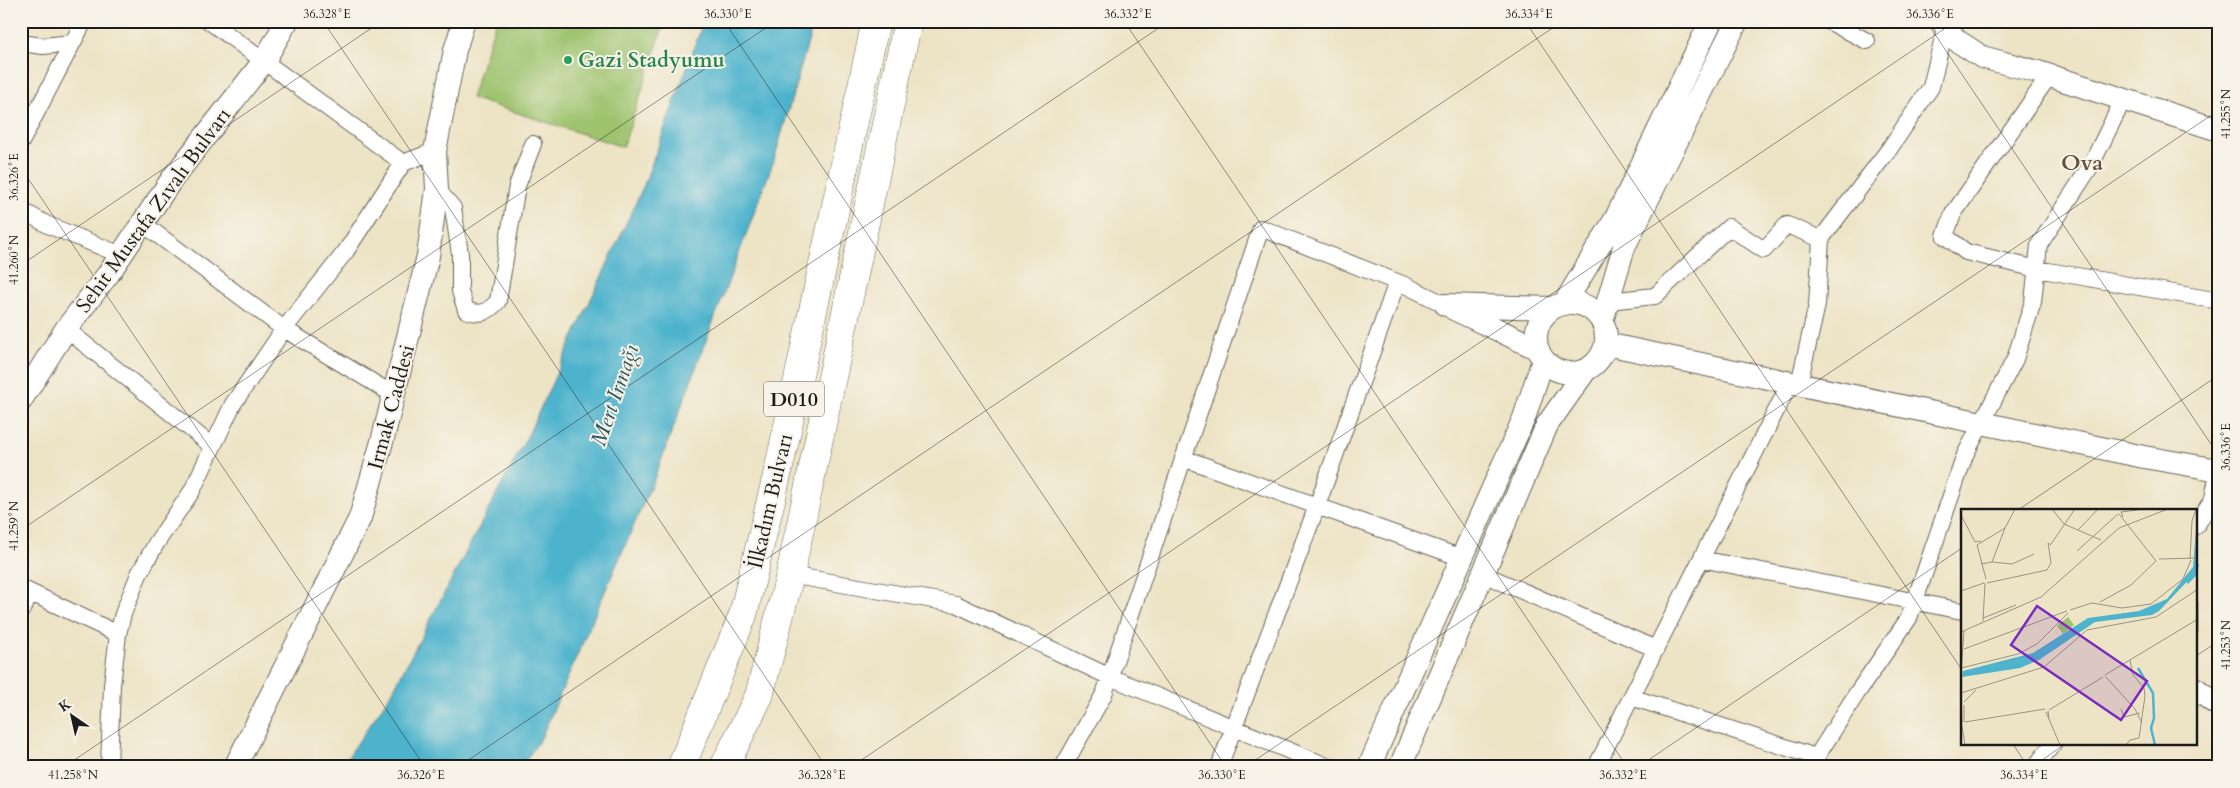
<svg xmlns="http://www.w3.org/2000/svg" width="2240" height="788" font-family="Cardo,serif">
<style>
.green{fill:#9ec36e;stroke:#5d7045}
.water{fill:#4eb3cd;stroke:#356874}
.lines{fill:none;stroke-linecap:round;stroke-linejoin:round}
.stream{stroke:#4eb3cd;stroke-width:4}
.street-casing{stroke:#656257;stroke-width:18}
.secondary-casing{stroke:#656257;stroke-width:24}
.highway-casing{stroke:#656257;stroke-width:29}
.street{stroke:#fff;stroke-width:16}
.secondary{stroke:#fff;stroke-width:22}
.highway{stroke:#fff;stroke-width:28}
.ticks{fill:none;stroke:#1c1c1c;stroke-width:1;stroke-opacity:0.45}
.leisure-dot{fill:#2e9e5b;stroke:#f7f3e8;stroke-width:2}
.labels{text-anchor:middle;stroke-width:4;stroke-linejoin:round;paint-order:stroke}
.shield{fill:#f7f3e8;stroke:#5e5c59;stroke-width:1}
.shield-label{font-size:20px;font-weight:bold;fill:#1c1c1c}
.leisure-label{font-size:21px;font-weight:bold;fill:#27864d;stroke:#f7f3e8;text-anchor:start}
.street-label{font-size:21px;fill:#1c1c1c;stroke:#f7f3e8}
.neighbourhood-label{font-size:22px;font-weight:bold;fill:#67503c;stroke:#f7f3e8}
.water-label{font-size:22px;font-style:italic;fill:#305863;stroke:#f7f3e8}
.inset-river{fill:none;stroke:#4eb3cd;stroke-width:2.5}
.inset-road{fill:none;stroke:#999381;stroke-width:1}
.view{fill:#7b2cbf;fill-opacity:0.15;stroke:#7b2cbf;stroke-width:2.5}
.inset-edge{fill:none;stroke:#1c1c1c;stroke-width:2.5}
.neatline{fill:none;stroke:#1c1c1c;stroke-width:2}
.ticks-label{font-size:12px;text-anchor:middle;fill:#1c1c1c}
</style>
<rect width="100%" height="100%" fill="#f7f3e8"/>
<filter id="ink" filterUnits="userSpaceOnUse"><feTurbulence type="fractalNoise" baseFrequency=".02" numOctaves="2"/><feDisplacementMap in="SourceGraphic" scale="10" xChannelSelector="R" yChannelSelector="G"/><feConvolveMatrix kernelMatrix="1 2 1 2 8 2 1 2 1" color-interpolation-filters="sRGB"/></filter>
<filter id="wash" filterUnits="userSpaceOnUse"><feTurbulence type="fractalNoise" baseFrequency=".0096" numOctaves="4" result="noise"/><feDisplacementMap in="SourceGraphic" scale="20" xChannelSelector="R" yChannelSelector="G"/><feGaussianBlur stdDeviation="1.12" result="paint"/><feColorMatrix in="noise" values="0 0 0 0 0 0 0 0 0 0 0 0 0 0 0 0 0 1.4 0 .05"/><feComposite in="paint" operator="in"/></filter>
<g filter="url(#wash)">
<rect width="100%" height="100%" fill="#ede3c5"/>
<!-- green -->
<path class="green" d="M 496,21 L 665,21 L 623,147 L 471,98 Z"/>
<!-- water -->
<path class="water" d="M 704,21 L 814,21 L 774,160 L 654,479 L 541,738 L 521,767 L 341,767 L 391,694 L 528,435 L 644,185 Z"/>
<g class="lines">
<!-- stream -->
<path class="stream" d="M 2215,21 L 2219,22"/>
</g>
</g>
<g filter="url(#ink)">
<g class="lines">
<!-- street casing -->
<g class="street-casing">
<path id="street" d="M 209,21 L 403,163
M 1828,21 L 1867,41
M 21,43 L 43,46 L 72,43
M 2049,76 L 1953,214 L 1945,236 L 1966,252 L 2037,269 L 2219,301
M 21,142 L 84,21
M 437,189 L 453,208 L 460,254 L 460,291 L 466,310 C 481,316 488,312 498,301 L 517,186 L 533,144
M 21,210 L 48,225 L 121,255
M 142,223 L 284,329 L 394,395
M 1608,301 L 1655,296 L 1729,227 L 1764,250 L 1787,225 L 1821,239
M 66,329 L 212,446
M 1799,384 L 1817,305 L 1821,239 L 1890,148 L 1931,87 L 1947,21
M 1183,458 L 1462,558
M 2196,526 L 2213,498 L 2219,468
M 1701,559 L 1962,611
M 1483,574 L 1656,649
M 790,575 L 956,604 L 1110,677 L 1329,767
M 21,588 L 118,634
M 21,611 L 31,593
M 1631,697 L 1816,757
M 109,767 L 112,685 L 118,634 L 123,614 L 139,574 L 157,542 L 192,491 L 233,404 L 284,329 L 346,251 L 403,163 L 435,151
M 1063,767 L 1104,694 L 1261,228 L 1407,286 L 1446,305
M 1219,767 L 1317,506 L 1397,282
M 1596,767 L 1790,383
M 1810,767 L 1857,693 L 1909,618 L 1965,455 L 2015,359 L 2033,302 L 2039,245 L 2090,167 L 2123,100
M 2035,767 L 2053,744"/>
</g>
<!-- secondary casing -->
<g class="secondary-casing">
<path id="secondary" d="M 1942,21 L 1956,40 L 1982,57 L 2038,72 L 2219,130
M1536 338a35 35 0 1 1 70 0a35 35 0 1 1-70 0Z
M 1564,304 L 1616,218 L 1711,21
M 1446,305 L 1553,308
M 1454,309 L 1538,349
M 1602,321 L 1624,247 L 1737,21
M 1606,344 L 2144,457 L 2219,470
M 21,400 L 66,329 L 109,273 L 172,179 L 264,61 L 287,21
M 2196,689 L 2219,706
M 235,767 L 360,518 L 383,438 L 428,256 L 437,189 L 435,151 L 455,50 L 464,21
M 1369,767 L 1524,418 L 1543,360
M 1400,767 L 1547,425 L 1585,371"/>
</g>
<!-- highway casing -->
<g class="highway-casing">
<path id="highway" d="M 681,767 L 743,615 L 779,467 L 876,21
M 724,767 L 759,696 L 790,575 L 908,21"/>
</g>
<!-- street -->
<use href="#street" class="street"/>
<!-- secondary -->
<use href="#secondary" class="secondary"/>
<!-- highway -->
<use href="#highway" class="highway"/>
</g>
</g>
<!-- ticks -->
<path class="ticks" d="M 323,21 L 826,767M 724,21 L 1226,767M 1124,21 L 1627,767M 1525,21 L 1962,670M 1926,21 L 2219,456M 21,168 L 425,767M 21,265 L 382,21M 2018,510 L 2219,375M 21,530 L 776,21M 2196,656 L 2219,641M 2013,744 L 2028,767M 21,762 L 25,767M 64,767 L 1169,21M 458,767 L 1563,21M 851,767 L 1956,21M 1245,767 L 2219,110M 1638,767 L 1962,548M 2032,767 L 2065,744"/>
<!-- markers -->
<circle class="leisure-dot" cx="568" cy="60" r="5"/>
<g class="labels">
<!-- shield labels -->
<rect class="shield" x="764" y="381.5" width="60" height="35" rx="4"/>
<g class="shield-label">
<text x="794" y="406">D010</text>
</g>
<!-- leisure labels -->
<g class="leisure-label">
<text x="578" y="67">Gazi Stadyumu</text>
</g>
<!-- street labels -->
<g class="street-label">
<text transform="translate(153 210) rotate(-54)" y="7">Sehit Mustafa Zıvalı Bulvarı</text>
<text transform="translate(391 407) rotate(-75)" y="7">Irmak Caddesi</text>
<text transform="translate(770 501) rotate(-77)" y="7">İlkadım Bulvarı</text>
</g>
<!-- neighbourhood labels -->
<g class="neighbourhood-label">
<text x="2082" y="170">Ova</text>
</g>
<!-- water labels -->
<g class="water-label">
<text transform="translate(614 395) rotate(-71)" y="8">Mert Irmağı</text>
</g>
</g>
<!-- overview -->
<g transform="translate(1961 509)">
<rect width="236" height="236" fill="#ede3c5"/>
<path d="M 107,108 L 113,116 L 102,125 L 96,117 Z" fill="#9ec36e"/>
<path d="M 236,8 L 236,62 L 198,102 L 191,106 L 134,113 L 78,151 L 59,159 L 1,168 L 2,162 L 72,144 L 127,109 L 178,102 L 206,90 L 232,58 Z" fill="#4eb3cd"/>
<path class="inset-river" d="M 226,74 L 233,67 L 237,55M 177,159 L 192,184 L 193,209 L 190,219 L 194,236"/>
<path class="inset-road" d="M 91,0 L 103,15 L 140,31M 0,6 L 14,33 L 20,32M 162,8 L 160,3 L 184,0M 117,21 L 137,0M 90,35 L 114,0M 116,42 L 157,5M 198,50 L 237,49M 229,50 L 231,12 L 235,0M 31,53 L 44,19M 20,55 L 31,53 L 51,55 L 73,45M 25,70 L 16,36 L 44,19 L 54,0M 26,74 L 86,61 L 90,54 L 87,34 L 90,36M 0,82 L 23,74M 139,93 L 170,76 L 195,52 L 158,5M 237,93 L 237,123M 109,101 L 131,94 L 161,99 L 190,95 L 222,70 L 230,51M 22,109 L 55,96M 22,112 L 24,74M 0,123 L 80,88 L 158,19 L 207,0M 3,140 L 106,102M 0,159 L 57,145 L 76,135 L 107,104M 0,164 L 3,122M 144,166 L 237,110M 144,167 L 174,200 L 181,214M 0,184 L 83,158 L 126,121 L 195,108 L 237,80M 3,193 L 15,181M 0,196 L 1,213M 3,196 L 3,213M 160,200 L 163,208 L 179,204M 88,201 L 142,168M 85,203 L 88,210 L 87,202M 88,210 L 99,236M 4,213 L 84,200M 1,217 L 4,236M 165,236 L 169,231 L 178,229 L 184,187 L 183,179 L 172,166 L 169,151"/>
<path class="view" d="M 76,97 L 186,172 L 160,211 L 50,136 Z"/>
<rect width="236" height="236" class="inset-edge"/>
</g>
<!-- margin -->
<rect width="2240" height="788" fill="none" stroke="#f7f3e8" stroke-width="55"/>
<!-- north arrow -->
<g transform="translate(72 716) rotate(326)" stroke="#f7f3e8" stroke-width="4" paint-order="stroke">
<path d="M0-4L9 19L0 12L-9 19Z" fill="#1c1c1c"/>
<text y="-8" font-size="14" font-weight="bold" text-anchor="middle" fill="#1c1c1c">K</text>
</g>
<rect x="28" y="28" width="2184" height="732" class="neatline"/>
<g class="ticks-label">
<text x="327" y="18">36.328°E</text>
<text x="728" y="18">36.330°E</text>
<text x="1128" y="18">36.332°E</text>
<text x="1529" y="18">36.334°E</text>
<text x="1930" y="18">36.336°E</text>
<text transform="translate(2226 114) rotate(-90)" y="4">41.255°N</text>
<text transform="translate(14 177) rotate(-90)" y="4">36.326°E</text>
<text transform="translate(14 260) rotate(-90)" y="4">41.260°N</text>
<text transform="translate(2226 447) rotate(-90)" y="4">36.336°E</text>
<text transform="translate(14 526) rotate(-90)" y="4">41.259°N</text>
<text transform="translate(2226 645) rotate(-90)" y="4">41.253°N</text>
<text x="73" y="779">41.258°N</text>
<text x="421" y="779">36.326°E</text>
<text x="822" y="779">36.328°E</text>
<text x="1222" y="779">36.330°E</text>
<text x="1623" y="779">36.332°E</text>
<text x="2024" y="779">36.334°E</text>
</g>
</svg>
